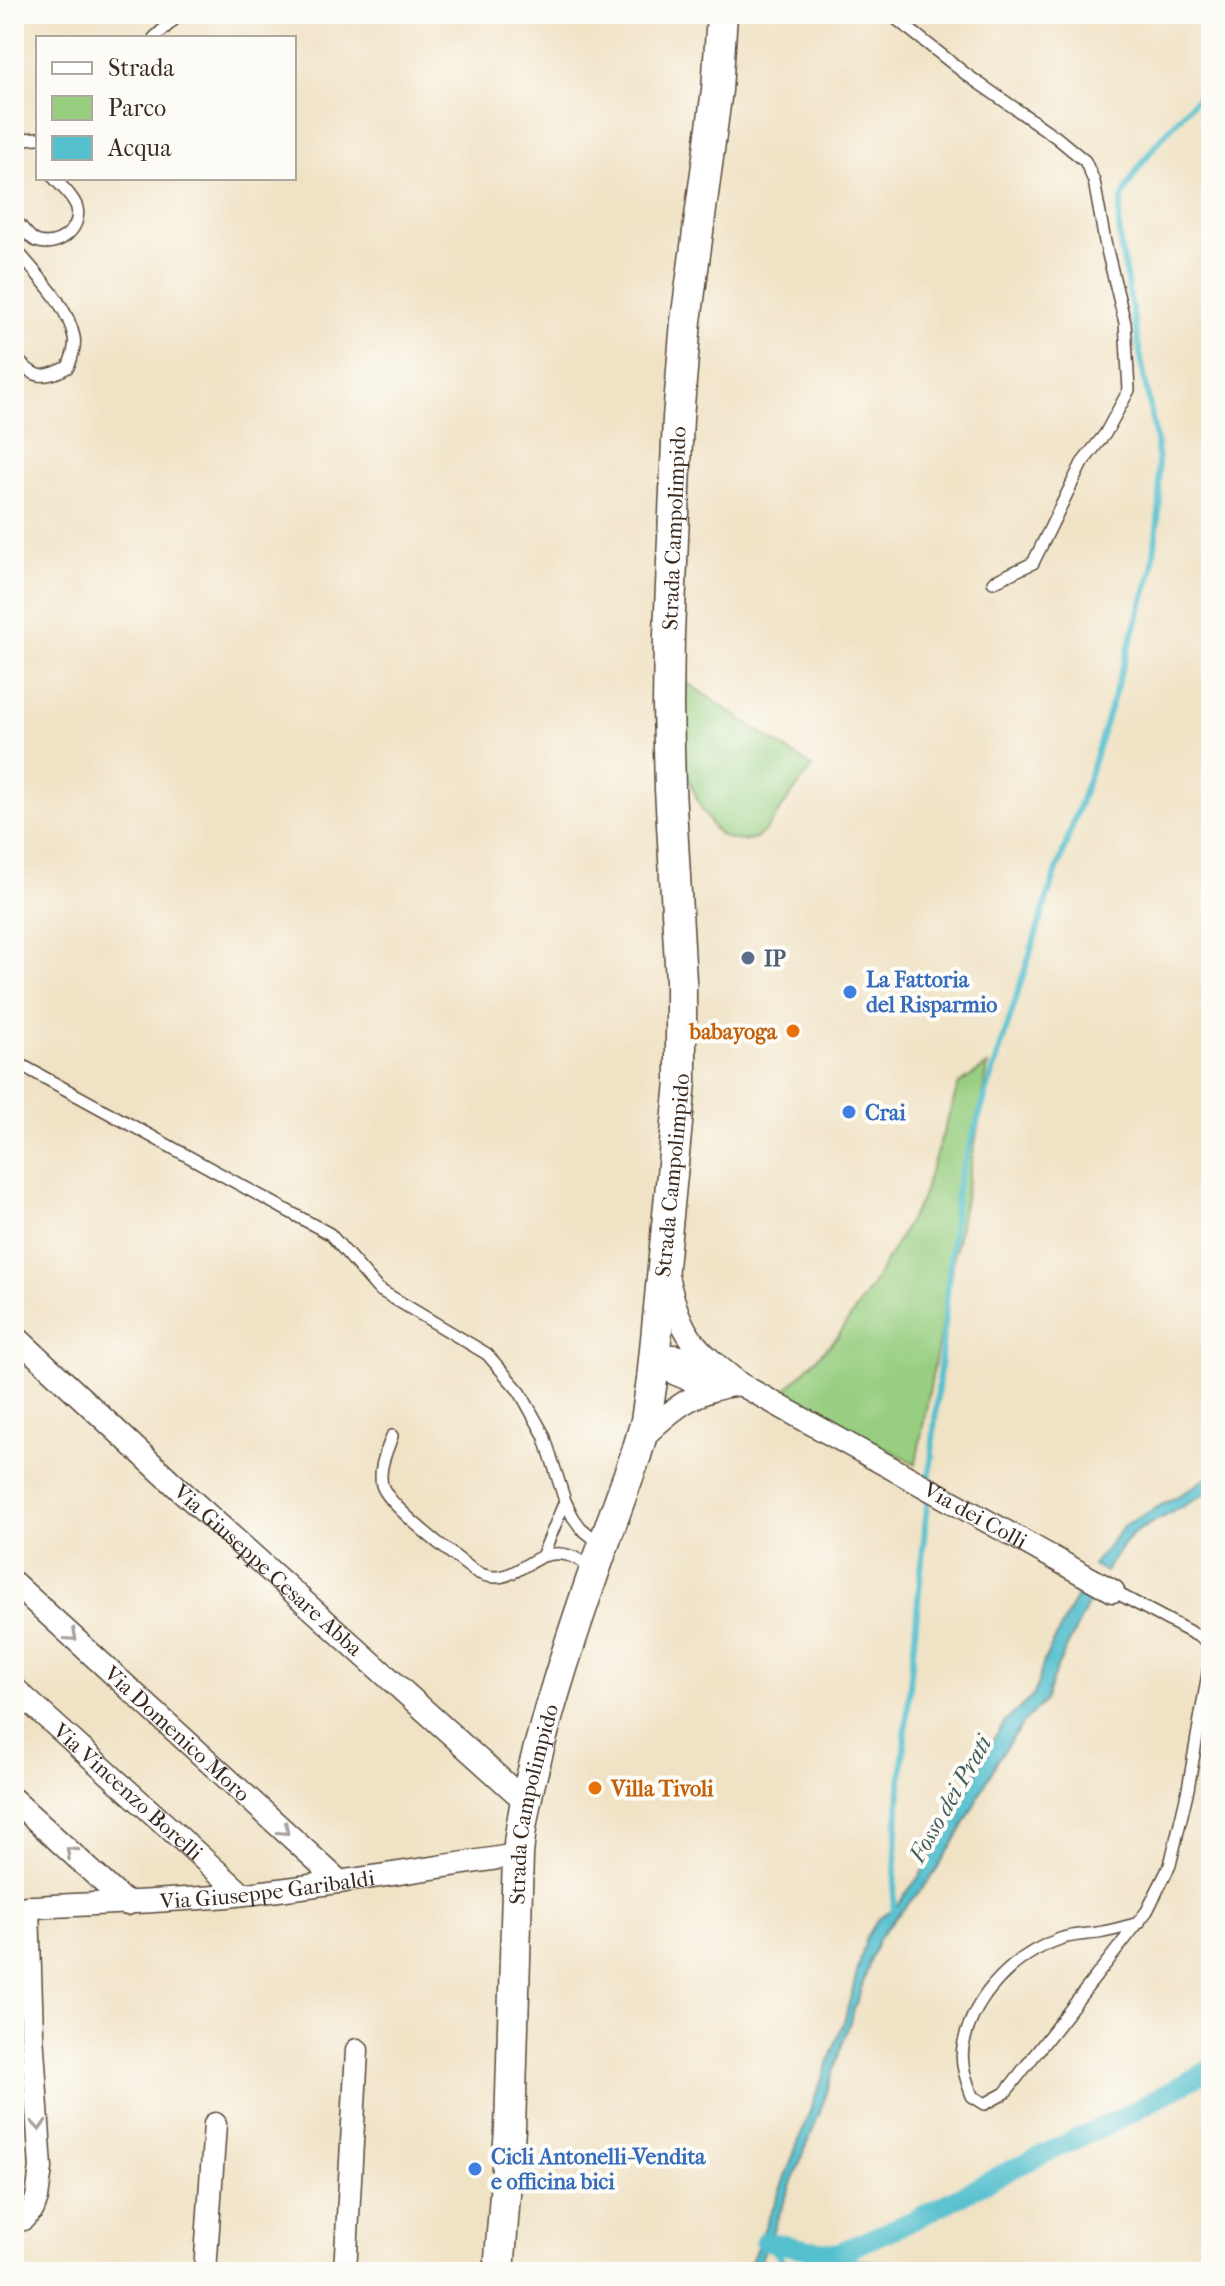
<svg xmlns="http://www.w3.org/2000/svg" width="1225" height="2286" font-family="'IM FELL French Canon',serif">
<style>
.green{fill:#97ce80;stroke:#697c4f;stroke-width:2}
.water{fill:#54c0ce;stroke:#487576;stroke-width:2}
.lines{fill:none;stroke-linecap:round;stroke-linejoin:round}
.stream{stroke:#54c0ce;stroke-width:6}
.canal{stroke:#54c0ce;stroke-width:20}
.lane-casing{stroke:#564637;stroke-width:14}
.street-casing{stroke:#564637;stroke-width:25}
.secondary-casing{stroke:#564637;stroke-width:33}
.lane{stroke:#fff;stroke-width:11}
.street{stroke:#fff;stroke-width:22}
.secondary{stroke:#fff;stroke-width:30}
.oneway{stroke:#a79f9a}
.service-dot{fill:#5c6f8a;stroke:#fdfcf7;stroke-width:3}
.shop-dot{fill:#3f7fe0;stroke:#fdfcf7;stroke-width:3}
.food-dot{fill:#e8710a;stroke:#fdfcf7;stroke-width:3}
.labels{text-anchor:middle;stroke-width:8;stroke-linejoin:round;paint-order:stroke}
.street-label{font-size:22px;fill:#3b2a1e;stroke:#fdfcf7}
.service-label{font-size:22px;font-weight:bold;fill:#4e5e75;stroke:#fdfcf7;text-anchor:start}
.shop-label{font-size:22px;font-weight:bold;fill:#366cbe;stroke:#fdfcf7;text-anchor:start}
.food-label{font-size:22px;font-weight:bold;fill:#c56008;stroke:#fdfcf7;text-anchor:end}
.water-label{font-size:24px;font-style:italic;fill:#445e5c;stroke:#fdfcf7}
</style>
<rect width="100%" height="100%" fill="#fdfcf7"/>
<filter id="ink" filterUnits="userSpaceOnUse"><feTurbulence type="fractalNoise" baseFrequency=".0125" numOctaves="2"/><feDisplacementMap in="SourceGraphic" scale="16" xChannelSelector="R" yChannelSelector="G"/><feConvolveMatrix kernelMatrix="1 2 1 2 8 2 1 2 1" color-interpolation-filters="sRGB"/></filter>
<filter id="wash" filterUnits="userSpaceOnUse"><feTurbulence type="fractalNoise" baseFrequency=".006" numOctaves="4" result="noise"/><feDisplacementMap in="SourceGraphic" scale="32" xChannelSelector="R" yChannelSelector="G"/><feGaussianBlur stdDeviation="1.8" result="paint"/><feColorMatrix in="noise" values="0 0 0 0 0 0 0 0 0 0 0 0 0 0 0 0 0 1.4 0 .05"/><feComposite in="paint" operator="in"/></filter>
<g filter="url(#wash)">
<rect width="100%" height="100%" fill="#f0e2c4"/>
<!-- green -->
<path class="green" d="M 683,680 L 812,767 L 765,831 L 756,838 L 744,841 L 733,840 L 722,836 L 713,828 L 698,802 L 687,773 Z
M 988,1065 L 981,1111 L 916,1464 L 782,1394 L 838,1336 L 871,1287 L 921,1200 L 959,1084 Z"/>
<!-- water -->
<path class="water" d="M 1211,1474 L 1211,1488 L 1200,1497 L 1135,1532 L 1124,1543 L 1105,1572 L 1093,1565 L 1125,1525 L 1189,1490 Z
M 1082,1586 L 1094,1593 L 1057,1667 L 1045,1701 L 1022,1724 L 1000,1756 L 959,1834 L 929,1881 L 887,1927 L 877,1941 L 818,2117 L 756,2272 L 747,2272 L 782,2185 L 845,2018 L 866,1939 L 878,1919 L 893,1910 L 918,1878 L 940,1843 L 994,1738 L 1006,1721 L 1034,1695 L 1044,1661 Z"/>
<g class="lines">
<!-- stream -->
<path class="stream" d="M 929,1484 L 957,1187 L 1048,896 L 1090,774 L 1152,571 L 1160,503 L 1157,446 L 1121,249 C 1119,234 1118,219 1121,204 C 1130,166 1184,114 1211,83
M 893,1915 L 898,1811 L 928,1496
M 765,2241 L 793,2272
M 838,2253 L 846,2258 L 872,2263 L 1011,2267 L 1027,2272"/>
<!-- canal -->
<path class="canal" d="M 765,2241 L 810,2250 L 838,2253 L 916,2219 L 1012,2169 L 1119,2119 L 1211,2069"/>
</g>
</g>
<g filter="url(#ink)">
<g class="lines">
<!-- lane casing -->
<g class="lane-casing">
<path id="lane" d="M 890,14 L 967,75 L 1056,137 L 1085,161 L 1094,181 L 1105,242 L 1125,323 L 1129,390 L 1105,434 L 1082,463 L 1033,563 L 993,582
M 154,38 L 180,14
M 14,128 L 23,139 L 38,138
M 14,218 C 20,225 28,237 36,241 C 56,249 82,230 77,208 C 74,197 61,186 54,178
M 14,247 C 35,273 67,303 74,337 C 76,347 72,358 68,367 C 41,381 34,378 14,356
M 14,1061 L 330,1234 L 378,1289 L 487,1354 L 520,1392 L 544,1435 L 565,1501 L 573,1517 L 581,1528 L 592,1537 L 604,1541
M 392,1436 C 387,1451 378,1468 382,1485 C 388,1506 453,1555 473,1570 C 515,1595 528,1545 567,1555 C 577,1557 585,1564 594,1570
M 543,1554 L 565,1501
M 1113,1591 L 1211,1643
M 1139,1923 C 1127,1926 1115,1930 1103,1932 C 1089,1935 1074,1934 1060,1939 C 1014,1955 975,1995 964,2042 C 959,2061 966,2079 972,2096 L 985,2104 L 1005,2093 L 1147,1911 L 1170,1865 L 1188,1789 L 1211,1656"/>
</g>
<!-- street casing -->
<g class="street-casing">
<g id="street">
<path id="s1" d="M 667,1276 C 682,1337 691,1345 740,1384 L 1113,1591"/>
<path id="s2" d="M 14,1335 L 177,1487 L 525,1801"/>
<path d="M 654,1358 C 673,1378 692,1381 719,1383"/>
<path d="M 654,1358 C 676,1352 691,1359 710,1369"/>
<path d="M 641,1439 C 672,1409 695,1389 740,1384"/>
<path id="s3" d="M 14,1583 L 340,1882"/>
<path id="s4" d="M 14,1688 L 242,1894"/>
<path d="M 14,1800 L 127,1904"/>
<path id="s5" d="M 14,1908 C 85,1904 156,1902 228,1896 C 325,1886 422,1869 518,1855"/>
<path d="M 14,2222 L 23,2219 L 33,2209 L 37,2198 L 41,2168 L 32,2034 L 28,1907"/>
<path d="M 205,2272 L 215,2124"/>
<path d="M 345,2272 L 357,2050"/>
</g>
</g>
<!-- secondary casing -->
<g class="secondary-casing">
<g id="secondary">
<path id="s6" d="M 499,2272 L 510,2129 L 518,1855 C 522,1805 536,1759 549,1711 C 574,1625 605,1540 636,1455 L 646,1421 L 652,1380 L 681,1082 L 681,981 L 670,789 L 668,706 L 669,634 L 678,418 L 686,321 L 717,90 L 722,14"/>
</g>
</g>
<!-- lane -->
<use href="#lane" class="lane"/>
<!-- street -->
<use href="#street" class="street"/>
<!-- secondary -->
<use href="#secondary" class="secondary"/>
</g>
<!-- one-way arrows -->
<defs><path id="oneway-chevron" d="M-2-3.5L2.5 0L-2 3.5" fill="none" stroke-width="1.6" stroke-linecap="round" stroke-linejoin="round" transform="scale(2)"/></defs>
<g class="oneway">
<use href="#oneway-chevron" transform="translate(72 1636) rotate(42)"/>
<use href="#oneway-chevron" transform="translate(284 1830) rotate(42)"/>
<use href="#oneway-chevron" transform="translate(71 1852) rotate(-137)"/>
<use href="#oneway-chevron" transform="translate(39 2125) rotate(86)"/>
</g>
</g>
<!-- markers -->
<circle class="service-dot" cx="748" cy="958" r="8"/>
<g class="shop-dot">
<circle cx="850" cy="992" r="8"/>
<circle cx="849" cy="1112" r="8"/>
<circle cx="475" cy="2169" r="8"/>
</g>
<g class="food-dot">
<circle cx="793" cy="1031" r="8"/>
<circle cx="595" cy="1788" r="8"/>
</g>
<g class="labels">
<!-- street labels -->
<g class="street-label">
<text dy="8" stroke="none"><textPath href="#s6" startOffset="1766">Strada Campolimpido</textPath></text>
<text dy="8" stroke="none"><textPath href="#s6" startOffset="1118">Strada Campolimpido</textPath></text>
<text dy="8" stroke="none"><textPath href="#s1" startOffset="404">Via dei Colli</textPath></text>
<text dy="8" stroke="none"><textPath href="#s2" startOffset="346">Via Giuseppe Cesare Abba</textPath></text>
<text dy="8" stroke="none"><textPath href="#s3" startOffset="222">Via Domenico Moro</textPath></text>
<text dy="8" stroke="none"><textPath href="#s4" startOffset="154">Via Vincenzo Borelli</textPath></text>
<text dy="8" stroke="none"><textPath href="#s6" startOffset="470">Strada Campolimpido</textPath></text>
<text dy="8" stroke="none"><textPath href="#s5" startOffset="254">Via Giuseppe Garibaldi</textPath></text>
</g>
<!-- service labels -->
<g class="service-label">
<text x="764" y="966">IP</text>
</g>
<!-- shop labels -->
<g class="shop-label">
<text x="866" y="987">La Fattoria<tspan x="866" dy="25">del Risparmio</tspan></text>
<text x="865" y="1120">Crai</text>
<text x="491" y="2164">Cicli Antonelli-Vendita<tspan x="491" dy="25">e officina bici</tspan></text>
</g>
<!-- food labels -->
<g class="food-label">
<text x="777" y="1039">babayoga</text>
<text x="611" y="1796" text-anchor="start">Villa Tivoli</text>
</g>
<!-- water labels -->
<g class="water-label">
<text transform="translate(950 1799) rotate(-60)" y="8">Fosso dei Prati</text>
</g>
</g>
<!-- margin -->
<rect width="1225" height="2286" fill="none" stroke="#fdfcf7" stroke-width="48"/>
<!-- legend -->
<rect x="36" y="36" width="260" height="144" fill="#fdfcf7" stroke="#afa8a0" stroke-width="2"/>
<rect x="52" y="62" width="40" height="12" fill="#ffffff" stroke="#afa8a0" stroke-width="2"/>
<text x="108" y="76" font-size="24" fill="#3b2a1e">Strada</text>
<rect x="52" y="96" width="40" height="24" fill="#97ce80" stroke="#afa8a0" stroke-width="2"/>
<text x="108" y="116" font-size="24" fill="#3b2a1e">Parco</text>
<rect x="52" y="136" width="40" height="24" fill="#54c0ce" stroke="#afa8a0" stroke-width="2"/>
<text x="108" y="156" font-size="24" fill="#3b2a1e">Acqua</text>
</svg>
